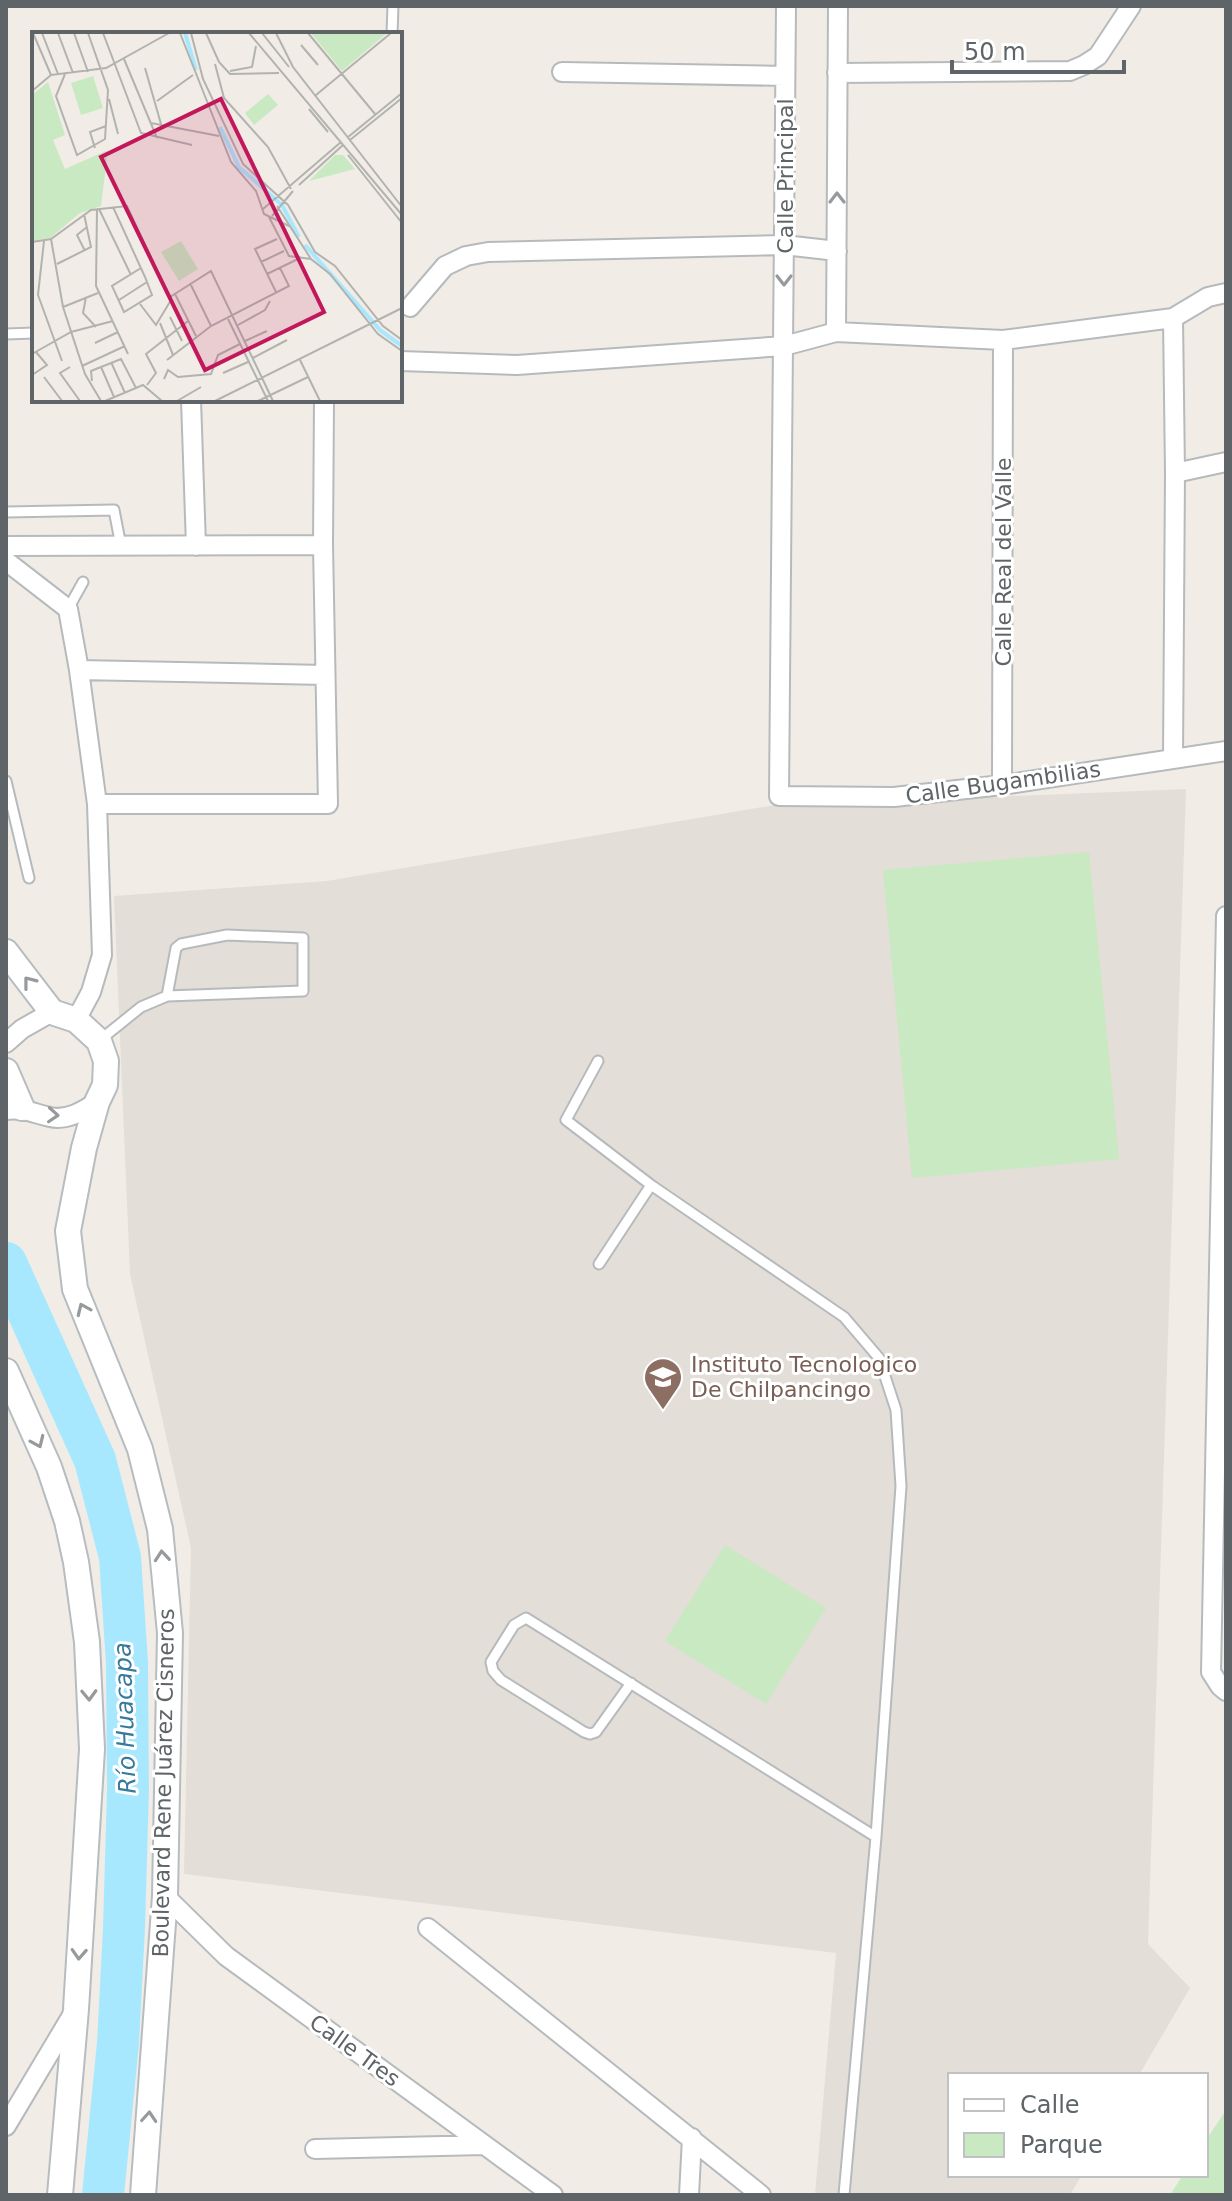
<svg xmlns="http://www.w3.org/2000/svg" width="1232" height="2201" font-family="'DejaVu Sans',sans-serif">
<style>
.education{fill:#e3ded7}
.green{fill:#c8e9c2}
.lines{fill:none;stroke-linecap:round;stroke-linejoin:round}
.river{stroke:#a8e8ff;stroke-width:42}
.lane-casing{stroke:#b7babd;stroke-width:13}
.street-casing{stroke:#b7babd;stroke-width:22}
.secondary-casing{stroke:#b7bcc0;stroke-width:28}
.lane{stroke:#fff;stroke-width:9}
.street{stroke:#fff;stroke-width:18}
.secondary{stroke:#fff;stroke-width:24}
.oneway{stroke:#969a9c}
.labels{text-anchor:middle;stroke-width:6;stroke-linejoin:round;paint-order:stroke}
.street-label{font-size:22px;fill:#5e6467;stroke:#fff}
.education-label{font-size:22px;fill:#785e54;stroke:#fff;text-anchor:start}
.water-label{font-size:24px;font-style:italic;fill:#36799c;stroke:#fff}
.inset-river{fill:none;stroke:#a8e8ff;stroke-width:4}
.inset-road{fill:none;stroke:#b2b2af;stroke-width:2}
.view{fill:#c2185b;fill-opacity:0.15;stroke:#c2185b;stroke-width:4}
.inset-edge{fill:none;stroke:#5e6467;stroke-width:4}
</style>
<rect width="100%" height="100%" fill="#f1ede6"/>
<!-- education -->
<path class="education" d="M 1186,789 L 1148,1944 L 1190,1988 L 1139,2075 L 950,2075 L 950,2175 L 1082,2175 L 1070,2195 L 815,2195 L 836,1953 L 184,1874 L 191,1548 L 130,1274 L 114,896 L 327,881 L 769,806 Z"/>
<!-- green -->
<path class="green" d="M 1089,852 L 1119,1159 L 912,1178 L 883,870 Z
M 725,1545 L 826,1608 L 766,1704 L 665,1641 Z
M 1226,2110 L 1226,2195 L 1170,2195 L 1183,2175 L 1206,2175 L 1206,2140 Z"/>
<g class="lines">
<!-- river -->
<path class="river" d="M 6,1263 L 95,1460 L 120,1557 L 127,1663 L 128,1790 L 124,1928 L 118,2043 L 103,2195"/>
<!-- lane casing -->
<g class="lane-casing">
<path id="lane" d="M 392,34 L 393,6
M 6,334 L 34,333
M 6,512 L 114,510 L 121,546
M 68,609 L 83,582
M 6,781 L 29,878
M 100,1040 L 141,1007 L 167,996 L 303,991 L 303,938 L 227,935 L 181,944 L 176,948 L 167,996
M 598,1061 L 566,1120 L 651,1185 L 844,1317 L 879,1358 L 896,1410 L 901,1486 L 876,1837 L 844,2195
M 599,1264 L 651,1185
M 631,1683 L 596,1732 L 590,1734 L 584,1732 L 501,1680 L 493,1671 L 491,1662 L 514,1625 L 526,1618 L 876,1837"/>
</g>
<!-- street casing -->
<g class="street-casing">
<path id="street" d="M 786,6 L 779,796 L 894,797 L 1002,785 L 1226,751
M 562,72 L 785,76
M 837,73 L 1070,71 L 1084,65 L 1098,56 L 1131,6
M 410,307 L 445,266 L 466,256 L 488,252 L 784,245 L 837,251
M 1173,318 L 1175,473 L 1173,758
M 836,332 L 838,6
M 400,361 L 517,365 L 784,346 L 836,332 L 1003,340 L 1173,318 L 1208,297 L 1226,293
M 191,400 L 196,546
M 1175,473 L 1226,462
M 6,546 L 323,545
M 6,561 L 68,609 L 79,670 L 97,804 L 102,955 L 91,992 L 76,1020
M 79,670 L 325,675
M 1002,785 L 1003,340
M 97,804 L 328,804 L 323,545 L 324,400
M 1226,916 L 1211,1672 L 1220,1686 L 1226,1691
M 6,1043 L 22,1029 L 52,1012
M 6,1110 C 25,1108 32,1113 50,1117 C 67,1121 83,1111 97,1102
M 165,1896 L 226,1956 L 553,2195
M 428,1928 L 761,2195
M 6,2126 L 74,2012
M 315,2149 L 484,2145
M 689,2195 L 692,2138"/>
</g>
<!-- secondary casing -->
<g class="secondary-casing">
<path id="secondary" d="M 6,952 L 52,1012 L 76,1020 L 99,1041 L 106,1061 L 105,1085 L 97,1102 L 84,1148 L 68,1231 L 75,1289 L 140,1449 L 160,1529 L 170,1633 L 165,1896 L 143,2195
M 6,1071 L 22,1108
M 6,1371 L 49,1467 L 67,1521 L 76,1562 L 87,1642 L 92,1749 L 76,2009 L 60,2195"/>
</g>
<!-- lane -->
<use href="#lane" class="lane"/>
<!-- street -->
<use href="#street" class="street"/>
<!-- secondary -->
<use href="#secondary" class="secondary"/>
</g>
<!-- one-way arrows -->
<defs><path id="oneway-chevron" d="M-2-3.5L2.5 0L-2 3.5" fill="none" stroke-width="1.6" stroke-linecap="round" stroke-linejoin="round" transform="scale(2)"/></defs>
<g class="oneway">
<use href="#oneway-chevron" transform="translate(837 198) rotate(-90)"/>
<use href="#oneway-chevron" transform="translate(784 280) rotate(90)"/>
<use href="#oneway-chevron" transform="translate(29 982) rotate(-128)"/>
<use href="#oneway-chevron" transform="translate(53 1115) rotate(4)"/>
<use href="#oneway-chevron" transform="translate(83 1309) rotate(-114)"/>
<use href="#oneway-chevron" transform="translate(38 1442) rotate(66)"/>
<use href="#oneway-chevron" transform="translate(162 1556) rotate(-95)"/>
<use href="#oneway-chevron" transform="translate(89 1695) rotate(88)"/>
<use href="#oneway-chevron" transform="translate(79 1954) rotate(93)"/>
<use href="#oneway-chevron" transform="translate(149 2117) rotate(-86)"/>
</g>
<!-- icons -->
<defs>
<g id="university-pin" transform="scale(2)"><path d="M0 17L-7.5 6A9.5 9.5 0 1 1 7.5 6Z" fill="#8d6e63" stroke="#fff"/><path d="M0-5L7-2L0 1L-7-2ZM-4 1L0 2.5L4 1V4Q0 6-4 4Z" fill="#fff"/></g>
</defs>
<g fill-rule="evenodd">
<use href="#university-pin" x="663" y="1377"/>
</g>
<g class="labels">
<!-- street labels -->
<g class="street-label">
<text transform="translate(785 176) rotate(-90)" y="8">Calle Principal</text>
<text transform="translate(1003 562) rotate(-90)" y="8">Calle Real del Valle</text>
<text transform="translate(1003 782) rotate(-8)" y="8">Calle Bugambilias</text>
<text transform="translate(163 1783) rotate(-89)" y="8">Boulevard Rene Juárez Cisneros</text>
<text transform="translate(355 2050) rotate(36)" y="8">Calle Tres</text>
</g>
<!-- education labels -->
<g class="education-label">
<text x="691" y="1372">Instituto Tecnologico<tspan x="691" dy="25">De Chilpancingo</tspan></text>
</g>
<!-- water labels -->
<g class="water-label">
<text transform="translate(125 1718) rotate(-92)" y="8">Río Huacapa</text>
</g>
</g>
<!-- overview -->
<g transform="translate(32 32)">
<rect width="370" height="370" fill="#f1ede6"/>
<path d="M 279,1 L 355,1 L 310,39 ZM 61,44 L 71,76 L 49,83 L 39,51 ZM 16,50 L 33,103 L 21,108 L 33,137 L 76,118 L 69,174 L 48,181 L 18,206 L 0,209 L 0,63 ZM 236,62 L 246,73 L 222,93 L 213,81 ZM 303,123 L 311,123 L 323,137 L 277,149 ZM 149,209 L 166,237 L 147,249 L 129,220 Z" fill="#c8e9c2"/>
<path class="inset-river" d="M 153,1 L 164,38M 188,95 L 207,135 L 250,173 L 267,205M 273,213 L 349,299 L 370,314"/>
<path class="inset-road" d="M 1,1 L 19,43M 10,1 L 26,42M 26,1 L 41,41M 42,1 L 56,40M 71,1 L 109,101 L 160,113M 148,1 L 199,130 L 224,159 L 232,182 L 257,194M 159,1 L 171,47 L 211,132 L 256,173 L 283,220 L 303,234 L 351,294 L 370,308M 174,1 L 187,30 L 198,42 L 247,41M 217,1 L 370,183M 230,1 L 257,35M 244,1 L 261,35 L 370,175M 276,1 L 343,82M 269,13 L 286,33M 92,27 L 125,106M 183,32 L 192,66 L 236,115 L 259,157M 113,36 L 129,92M 198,39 L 220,35 L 224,14M 33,42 L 24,64 L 45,123 L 73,107 L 76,58 L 56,1M 19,43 L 74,36 L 137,1M 0,59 L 19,43M 284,63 L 359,1M 77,67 L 86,102M 125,69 L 161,43M 277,77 L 296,100M 119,91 L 187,104M 316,105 L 370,61M 318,108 L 370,66M 63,116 L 58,100 L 74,94M 316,123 L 370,191M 267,153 L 311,113M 245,174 L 279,227 L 298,242 L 346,302 L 370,319M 81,175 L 113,245 L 120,263 L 92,280 L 80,254 L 109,236M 65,177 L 64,254 L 96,322M 67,177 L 99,243M 231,177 L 309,110M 240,184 L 261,159M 237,185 L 257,224 L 279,227M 19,207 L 31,275 L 53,342 L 69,369M 12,209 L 6,263 L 30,329M 0,210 L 19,207 L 59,178 L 95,174 L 139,268 L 124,293 L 108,272M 53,219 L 45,203 L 55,195M 229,230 L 252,219M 25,232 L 59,215 L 52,182M 235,242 L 266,227M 158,251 L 179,294M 244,260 L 223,217 L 245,207M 143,262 L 164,304M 54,265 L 51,281 L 64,295M 138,265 L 179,239 L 241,369M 87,268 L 115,250M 31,275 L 66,261M 138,285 L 150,309M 196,287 L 236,369M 128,291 L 141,323M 206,293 L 233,278 L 238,269M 213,309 L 235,299M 63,311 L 86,300M 0,322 L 39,300 L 81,289M 221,326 L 255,308M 135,328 L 179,294 L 257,254 L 248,236M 268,328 L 288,369M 79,330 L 93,361M 50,334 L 93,314M 38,335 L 28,341 L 48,369M 69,335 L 82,365M 191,341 L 216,330M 0,343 L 15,333 L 4,320M 12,345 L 30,369M 132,347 L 136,338 L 146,345 L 179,342 L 186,323 L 208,312M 60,349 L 59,339 L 89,327 L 104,356M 115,353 L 124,341 L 114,322 L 156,289M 73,369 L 111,353 L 130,369M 145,369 L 169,355M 183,369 L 370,276M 226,369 L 276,345"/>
<path class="view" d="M 189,67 L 292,280 L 173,338 L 69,125 Z"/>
<rect width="370" height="370" class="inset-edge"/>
</g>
<!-- border -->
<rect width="1232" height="2201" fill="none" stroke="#5e6467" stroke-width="16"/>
<!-- legend -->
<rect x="948" y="2073" width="260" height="104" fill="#ffffff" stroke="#bfc1c2" stroke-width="2"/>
<rect x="964" y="2099" width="40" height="12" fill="#ffffff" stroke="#bfc1c2" stroke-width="2"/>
<text x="1020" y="2113" font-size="24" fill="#5e6467">Calle</text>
<rect x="964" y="2133" width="40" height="24" fill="#c8e9c2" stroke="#bfc1c2" stroke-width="2"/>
<text x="1020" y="2153" font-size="24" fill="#5e6467">Parque</text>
<!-- scale -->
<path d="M952 60v12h172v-12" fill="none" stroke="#5e6467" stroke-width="4"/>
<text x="964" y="60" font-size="24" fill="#5e6467" stroke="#ffffff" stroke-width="6" paint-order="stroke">50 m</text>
</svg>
